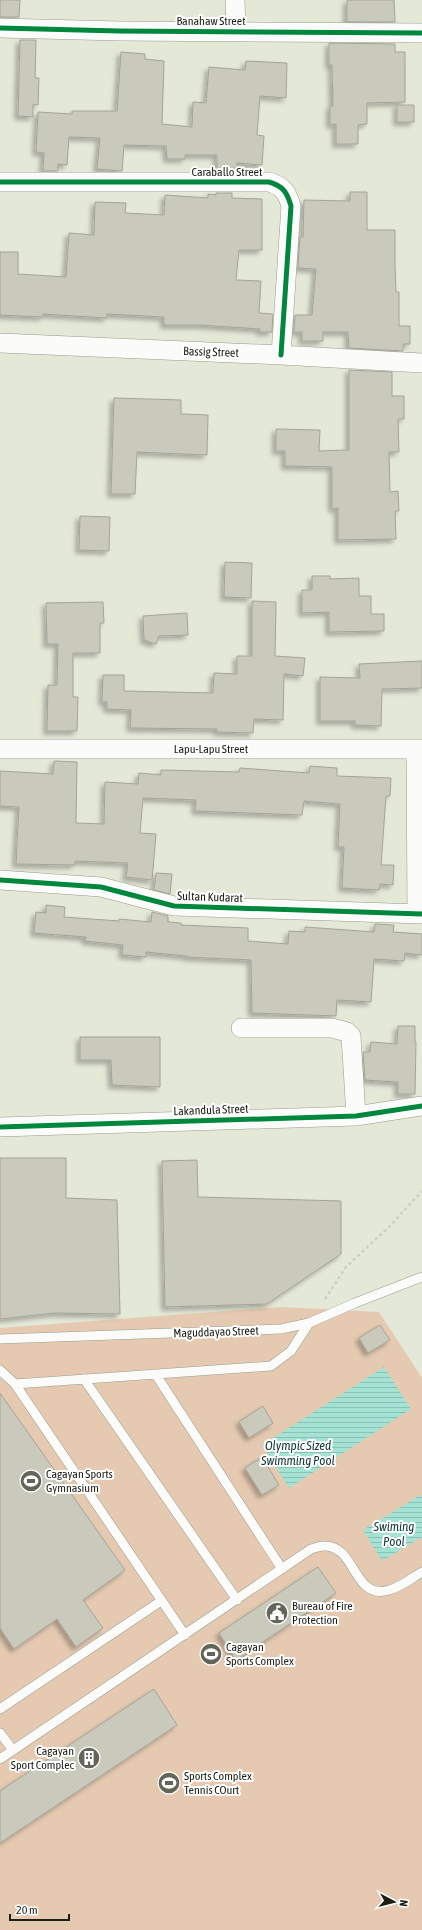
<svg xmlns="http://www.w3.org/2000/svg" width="422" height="1930" font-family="'Asap Condensed',sans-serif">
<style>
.pitch{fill:#e5cab1}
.water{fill:url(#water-rules)}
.building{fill:#c9c9bc;stroke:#a4a497;filter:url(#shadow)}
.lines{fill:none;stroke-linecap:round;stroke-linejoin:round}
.service-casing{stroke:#989b8e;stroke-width:10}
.minor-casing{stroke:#989b8e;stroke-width:20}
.path{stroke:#cdcec9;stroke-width:2.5;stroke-dasharray:3 3;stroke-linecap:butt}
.service{stroke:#fbfcf9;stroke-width:9}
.minor{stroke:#fbfcf9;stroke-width:19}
.cycleway-casing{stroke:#fff;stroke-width:8}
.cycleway{stroke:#00873e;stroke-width:5}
.labels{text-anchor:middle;stroke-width:4;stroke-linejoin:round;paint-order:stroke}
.street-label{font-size:12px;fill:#1d1f14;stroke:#fff}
.poi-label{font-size:12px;fill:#1d1f14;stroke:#fff;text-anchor:start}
.water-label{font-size:13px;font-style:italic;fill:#123b36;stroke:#fff}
</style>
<defs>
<pattern id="water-rules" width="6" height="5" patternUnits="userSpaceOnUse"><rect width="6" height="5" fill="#a4e2d4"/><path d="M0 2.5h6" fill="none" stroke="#8dc1b5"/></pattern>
<filter id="shadow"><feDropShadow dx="-3.5" dy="3.5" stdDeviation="2" flood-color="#0004"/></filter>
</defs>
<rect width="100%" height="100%" fill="#e4e8d7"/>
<!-- pitch -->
<path class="pitch" d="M 281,1307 L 379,1312 L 422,1378 L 422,1930 L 0,1930 L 0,1328 Z"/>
<!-- water -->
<path class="water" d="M 384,1367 L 411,1409 L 289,1488 L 262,1445 Z
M 422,1494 L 422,1537 L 382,1561 L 363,1530 Z"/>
<!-- building -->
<path class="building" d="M 0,0 L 20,0 L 19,17 L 0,17 Z
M 347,0 L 394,0 L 395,22 L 347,22 Z
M 20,40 L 36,40 L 35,78 L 39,78 L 38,105 L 33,104 L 33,117 L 18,116 Z
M 329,43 L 395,44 L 395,52 L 405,52 L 405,102 L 367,103 L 367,124 L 358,125 L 358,144 L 336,144 L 336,124 L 330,125 L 330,106 L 333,106 L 332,65 L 329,65 Z
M 121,52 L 145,54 L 145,59 L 164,61 L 162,124 L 192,127 L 193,102 L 206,103 L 209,67 L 245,70 L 246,61 L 287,63 L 286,98 L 260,96 L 257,135 L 264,136 L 262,165 L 237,163 L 237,168 L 233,168 L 232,171 L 217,171 L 217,155 L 185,155 L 185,159 L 167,159 L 166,146 L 124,145 L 122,171 L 97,169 L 100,138 L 69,137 L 67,165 L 58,164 L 58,171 L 43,171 L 44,153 L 36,152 L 38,112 L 72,114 L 72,111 L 117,111 Z
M 397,105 L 414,105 L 414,122 L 397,122 Z
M 350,192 L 367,192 L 367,230 L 395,230 L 395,266 L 396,292 L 399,292 L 399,326 L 410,326 L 410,344 L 403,344 L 403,351 L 349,348 L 348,332 L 323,332 L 323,341 L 302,341 L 302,332 L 294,332 L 295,315 L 312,315 L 316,269 L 298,268 L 300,237 L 303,237 L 304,200 L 350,201 Z
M 216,193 L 232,193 L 232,198 L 262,199 L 262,250 L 239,250 L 236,280 L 261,281 L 259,313 L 273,314 L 272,332 L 260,332 L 260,329 L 200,325 L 164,325 L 164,317 L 107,314 L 107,318 L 43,314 L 43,317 L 0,315 L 0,252 L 18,252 L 18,274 L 66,277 L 69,233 L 94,235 L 95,202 L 126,203 L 125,213 L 164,215 L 165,195 L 208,198 L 208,194 L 216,195 Z
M 349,370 L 392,372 L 392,396 L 404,396 L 404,419 L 398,419 L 399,452 L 389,452 L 390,492 L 398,491 L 399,511 L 395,511 L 396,539 L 338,540 L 338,508 L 332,509 L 332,467 L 285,466 L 285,451 L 276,451 L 276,429 L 320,430 L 319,451 L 349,450 Z
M 114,398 L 181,400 L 181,414 L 208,415 L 207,455 L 137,452 L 135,494 L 111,494 Z
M 80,516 L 110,517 L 109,551 L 79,550 Z
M 225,562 L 252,563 L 251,598 L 224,597 Z
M 312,576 L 330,576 L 330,579 L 359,578 L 359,596 L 371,596 L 371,614 L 384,614 L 384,631 L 329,632 L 329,612 L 302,613 L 302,590 L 312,590 Z
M 252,601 L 276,602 L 275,656 L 305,658 L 303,676 L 284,674 L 283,720 L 254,719 L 253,733 L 217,732 L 217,729 L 130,728 L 131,710 L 107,709 L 107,702 L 102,702 L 103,675 L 124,675 L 124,691 L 213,693 L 214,673 L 237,674 L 237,656 L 252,656 Z
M 103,602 L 104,623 L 100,623 L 100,653 L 73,653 L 73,697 L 78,697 L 77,731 L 47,731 L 48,685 L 57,685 L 58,644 L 47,644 L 46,603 Z
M 187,613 L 188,635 L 159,636 L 156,644 L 144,640 L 143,616 Z
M 422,661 L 422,688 L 382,689 L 381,726 L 355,725 L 355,721 L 320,721 L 320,677 L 360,678 L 359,664 Z
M 54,761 L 77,762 L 76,823 L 104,824 L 105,782 L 138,784 L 139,773 L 161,775 L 161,770 L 239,772 L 240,768 L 309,773 L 310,766 L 337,768 L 337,776 L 391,778 L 390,796 L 386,796 L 381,865 L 394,865 L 393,885 L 380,884 L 379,890 L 342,888 L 344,847 L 338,847 L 340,804 L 304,801 L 302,815 L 195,811 L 196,800 L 143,798 L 140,833 L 156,834 L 152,880 L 126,877 L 128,863 L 75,861 L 75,865 L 16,864 L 19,807 L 0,806 L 0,771 L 53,774 Z
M 156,873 L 172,874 L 170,894 L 154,890 Z
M 46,905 L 65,907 L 64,917 L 119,921 L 119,919 L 151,922 L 152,912 L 168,916 L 168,922 L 181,923 L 181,925 L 248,928 L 248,941 L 288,944 L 289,931 L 305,932 L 305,927 L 374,932 L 375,924 L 394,925 L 393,932 L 422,934 L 422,955 L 405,953 L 404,961 L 374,959 L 371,1002 L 337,1000 L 336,1016 L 252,1013 L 251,960 L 187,957 L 187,956 L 146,952 L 146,957 L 122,955 L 123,945 L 85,941 L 86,937 L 34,933 L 36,912 L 46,913 Z
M 398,1026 L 415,1026 L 415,1042 L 416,1042 L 415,1094 L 398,1094 L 398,1082 L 365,1080 L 363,1052 L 370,1052 L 371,1042 L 397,1044 Z
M 80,1037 L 160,1037 L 160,1087 L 112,1085 L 111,1060 L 80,1060 Z
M 0,1158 L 66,1158 L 66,1198 L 117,1200 L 120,1314 L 55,1313 L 0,1319 Z
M 197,1160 L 198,1197 L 341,1201 L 341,1254 L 267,1304 L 165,1307 L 162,1161 Z
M 380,1325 L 390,1340 L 368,1353 L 359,1338 Z
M 0,1393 L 125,1570 L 83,1600 L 103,1628 L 76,1647 L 57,1619 L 14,1649 L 0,1628 Z
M 263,1406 L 273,1423 L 249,1438 L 239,1422 Z
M 262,1457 L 279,1485 L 262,1495 L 245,1468 Z
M 318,1567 L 336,1593 L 236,1660 L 219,1633 Z
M 154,1689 L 177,1725 L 0,1843 L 0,1791 Z"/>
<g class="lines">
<!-- service casing -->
<g class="service-casing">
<path id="service" d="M 0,1339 L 281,1329 L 309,1323 L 355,1303 L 422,1277
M 0,1370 L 15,1384 L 185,1635
M 156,1375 L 282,1569
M 84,1379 L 237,1600
M 15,1384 L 271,1366 L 291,1351 L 309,1323
M 0,1709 L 161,1601
M 0,1733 L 13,1750
M 0,1759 L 311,1549 C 315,1548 319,1546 323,1546 C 357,1544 352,1601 389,1590 C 401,1587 412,1578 422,1572"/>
</g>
<!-- minor casing -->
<g class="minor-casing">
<path id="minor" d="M 235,0 L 236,31
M 0,28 L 119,31 L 422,33
M 0,182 L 269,182 C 283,186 287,192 291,206 L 281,355
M 0,343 L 281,355 L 422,363
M 0,749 L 422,749
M 416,749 L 417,914
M 0,880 L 101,887 L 174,906 L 422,914
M 241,1028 L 332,1028 L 347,1032 L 351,1036 L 356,1116
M 0,1127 L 356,1116 L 422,1106"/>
</g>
<!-- path -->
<path class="path" d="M 325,1299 L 346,1267 L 390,1226 L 422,1191"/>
<!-- service -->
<use href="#service" class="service"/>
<!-- minor -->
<use href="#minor" class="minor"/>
<!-- cycleway casing -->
<g class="cycleway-casing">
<path id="cycleway" d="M 0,28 L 119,31 L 422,33
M 0,182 L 269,182 C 283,186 287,192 291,206 L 281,355
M 0,880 L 101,887 L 174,906 L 422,914
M 0,1127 L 356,1116 L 422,1106"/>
</g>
<!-- cycleway -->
<use href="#cycleway" class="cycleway"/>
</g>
<!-- icons -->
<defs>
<g id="stadium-disc" transform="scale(1.15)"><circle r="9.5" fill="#636558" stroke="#fff"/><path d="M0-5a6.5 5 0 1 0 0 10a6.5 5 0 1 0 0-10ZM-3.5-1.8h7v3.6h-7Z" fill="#fff"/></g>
<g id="civic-disc" transform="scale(1.15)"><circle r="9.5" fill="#636558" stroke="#fff"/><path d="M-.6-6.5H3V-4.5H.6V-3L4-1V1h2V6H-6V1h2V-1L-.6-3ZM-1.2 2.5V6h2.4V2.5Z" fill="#fff"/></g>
<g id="building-disc" transform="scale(1.15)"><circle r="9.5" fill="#636558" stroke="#fff"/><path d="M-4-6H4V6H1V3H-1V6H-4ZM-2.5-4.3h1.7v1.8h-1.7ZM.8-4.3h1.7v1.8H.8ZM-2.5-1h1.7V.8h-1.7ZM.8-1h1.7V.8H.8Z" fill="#fff"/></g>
</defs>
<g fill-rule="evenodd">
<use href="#stadium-disc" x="31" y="1481"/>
<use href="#civic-disc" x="277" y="1613"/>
<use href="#stadium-disc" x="211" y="1654"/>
<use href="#building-disc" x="89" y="1758"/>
<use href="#stadium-disc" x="169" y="1783"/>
</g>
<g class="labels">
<!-- street labels -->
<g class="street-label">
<text x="211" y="25">Banahaw Street</text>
<text x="227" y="176">Caraballo Street</text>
<text transform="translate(211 352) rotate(2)" y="4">Bassig Street</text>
<text x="211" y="753">Lapu-Lapu Street</text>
<text transform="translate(210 897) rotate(2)" y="4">Sultan Kudarat</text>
<text transform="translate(211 1110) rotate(-2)" y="4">Lakandula Street</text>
<text transform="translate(216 1332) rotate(-2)" y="4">Maguddayao Street</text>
</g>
<!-- poi labels -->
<g class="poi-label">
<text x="46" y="1478">Cagayan Sports<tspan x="46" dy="14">Gymnasium</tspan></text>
<text x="292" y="1610">Bureau of Fire<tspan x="292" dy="14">Protection</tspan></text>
<text x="226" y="1651">Cagayan<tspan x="226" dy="14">Sports Complex</tspan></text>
<text x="74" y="1755" text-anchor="end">Cagayan<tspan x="74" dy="14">Sport Complec</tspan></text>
<text x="184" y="1780">Sports Complex<tspan x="184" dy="14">Tennis COurt</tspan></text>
</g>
<!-- water labels -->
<g class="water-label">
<text x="298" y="1450">Olympic Sized<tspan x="298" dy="15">Swimming Pool</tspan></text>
<text x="394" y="1531">Swiming<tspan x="394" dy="15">Pool</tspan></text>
</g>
</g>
<!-- north arrow -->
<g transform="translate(394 1902) rotate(97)" stroke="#ffffff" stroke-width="3" paint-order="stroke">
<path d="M0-3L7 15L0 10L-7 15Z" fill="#1d1f14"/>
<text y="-6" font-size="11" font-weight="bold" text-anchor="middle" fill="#1d1f14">N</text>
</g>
<!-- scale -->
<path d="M10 1914v6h59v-6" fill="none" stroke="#1d1f14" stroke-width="2"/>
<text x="16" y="1914" font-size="12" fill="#1d1f14" stroke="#ffffff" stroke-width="3" paint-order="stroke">20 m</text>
</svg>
